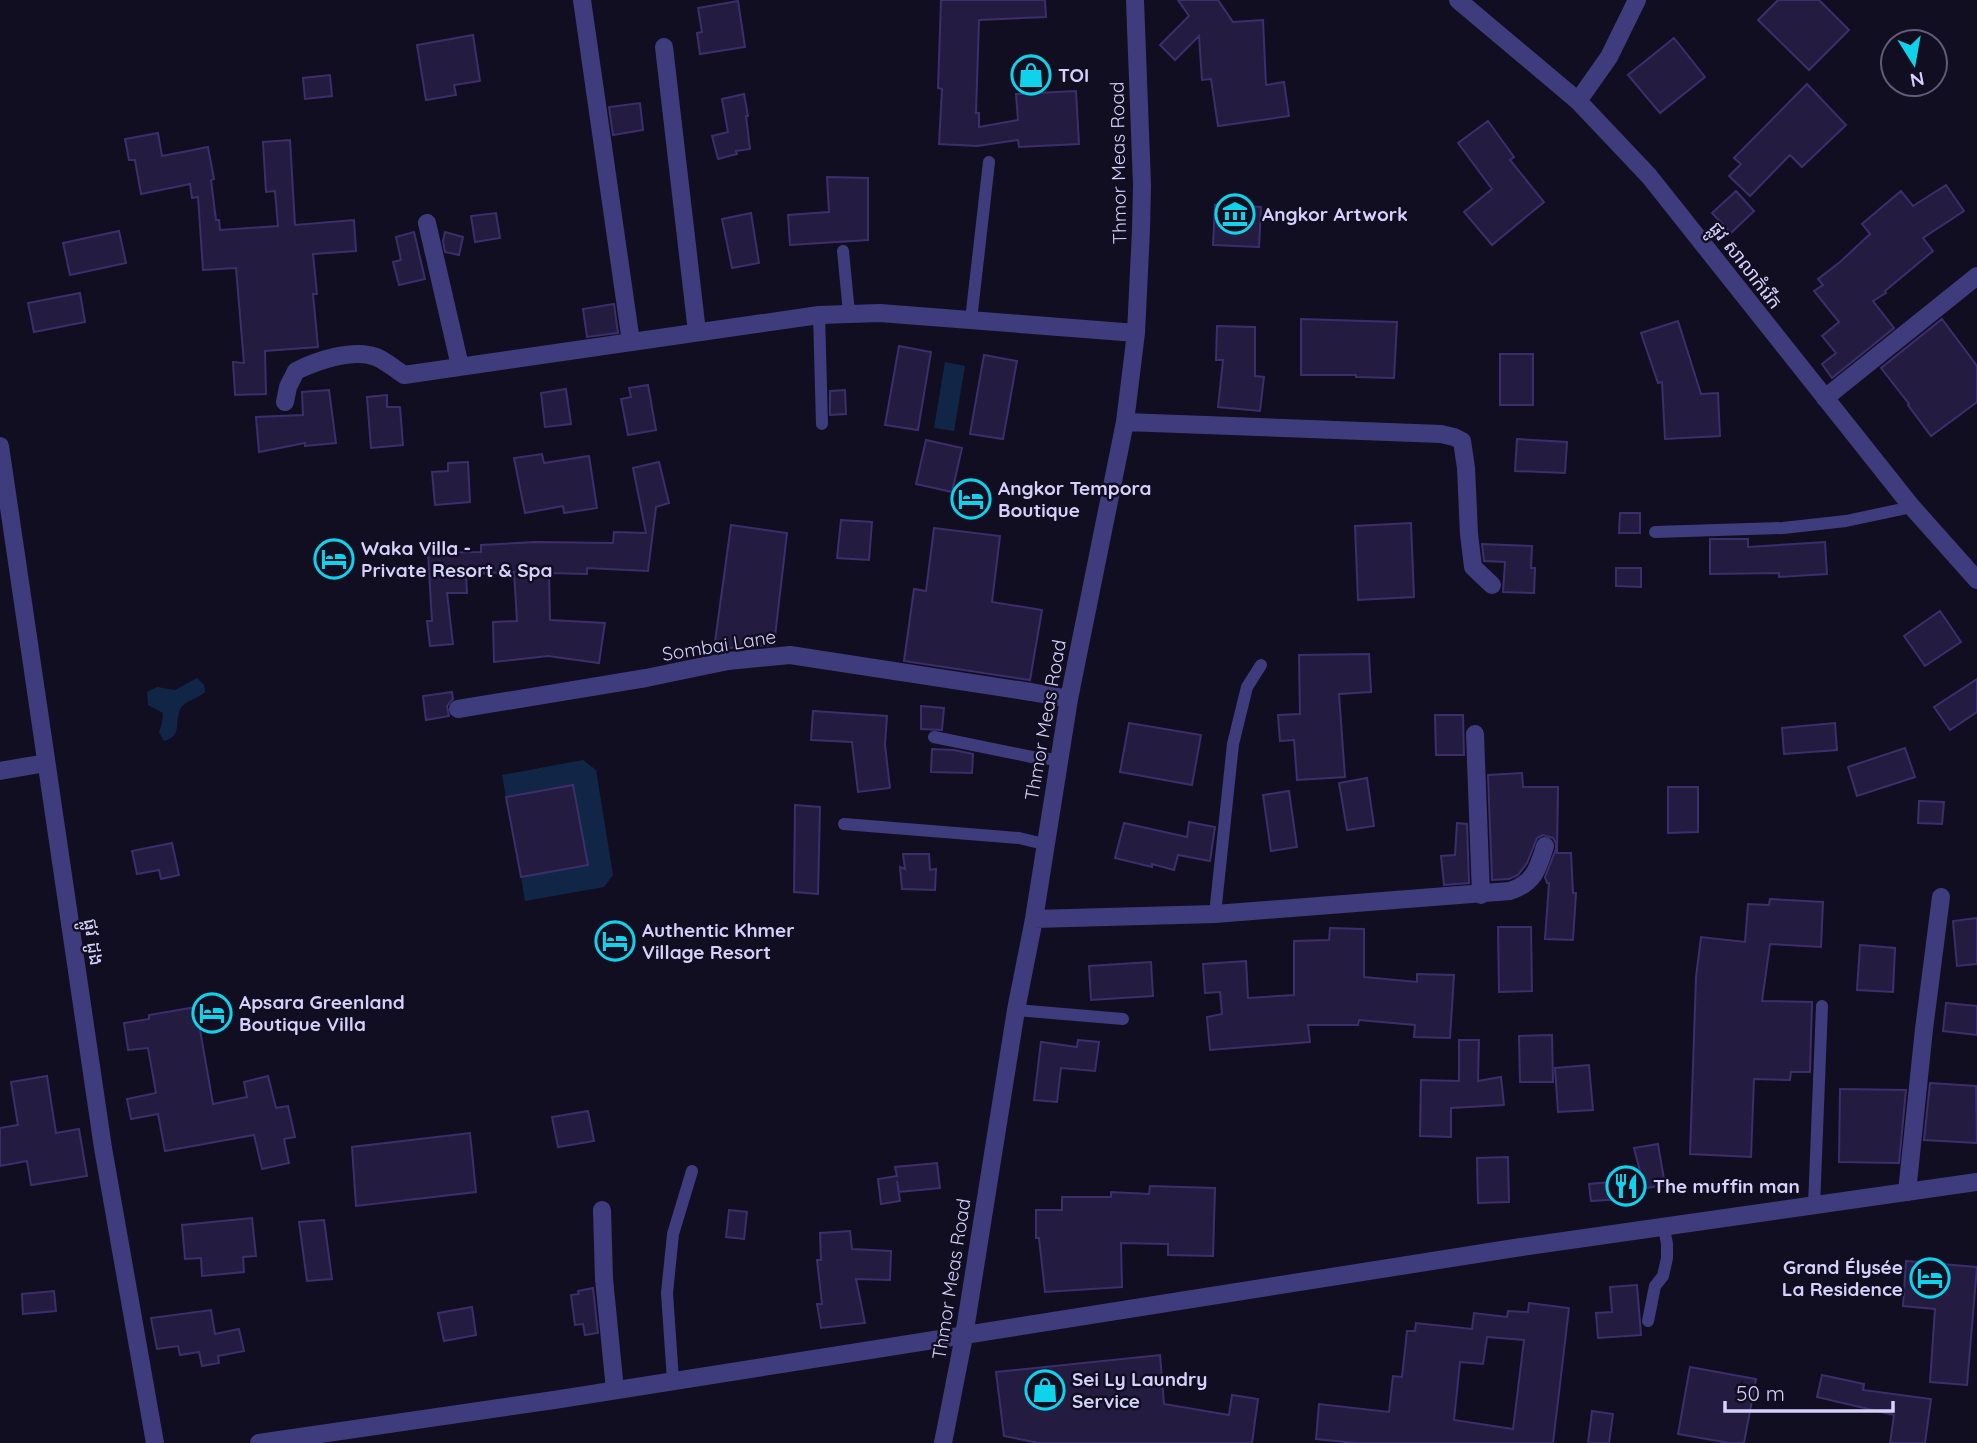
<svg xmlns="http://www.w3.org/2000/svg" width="1977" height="1443" font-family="Quicksand,'Noto Sans Khmer',sans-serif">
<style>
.water{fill:#112647}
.building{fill:#231c40;stroke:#3b2f6b;stroke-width:2;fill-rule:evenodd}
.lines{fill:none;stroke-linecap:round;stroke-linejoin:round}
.service{stroke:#3f3c7d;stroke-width:12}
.minor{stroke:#3f3c7d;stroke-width:18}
.tertiary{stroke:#3f3c7d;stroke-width:18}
.labels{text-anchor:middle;stroke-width:5;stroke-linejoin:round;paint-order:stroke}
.poi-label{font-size:19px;font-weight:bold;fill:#d6d1fc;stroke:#120e21;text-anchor:start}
.street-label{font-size:19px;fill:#d6d1fc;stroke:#120e21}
</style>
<rect width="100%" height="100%" fill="#120e21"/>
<!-- water -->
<path class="water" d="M 945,362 L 965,366 L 954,431 L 934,428 Z
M 197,678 L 204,685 L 205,692 C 198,699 186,700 181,708 C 173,722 184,735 164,741 L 159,732 L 162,723 L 163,713 L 148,705 L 147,692 L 157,687 L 175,690 Z
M 583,760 L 596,770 L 613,875 L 604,887 L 525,901 L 521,877 L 588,864 L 573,785 L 506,797 L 502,775 Z"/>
<!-- building -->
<path class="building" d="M 941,0 L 1045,0 L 1046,17 L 979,20 L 976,113 L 979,113 L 979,127 L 1018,120 L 1016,94 L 1076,91 L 1079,144 L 1019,147 L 1018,140 L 977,146 L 939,144 L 942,89 L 938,88 Z
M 1178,0 L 1218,0 L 1233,22 L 1263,20 L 1266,85 L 1284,82 L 1289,116 L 1218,126 L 1211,79 L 1202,80 L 1199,36 L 1175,60 L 1160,45 L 1189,16 Z
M 1778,0 L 1819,0 L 1849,30 L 1809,70 L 1758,20 Z
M 738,1 L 745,47 L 700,54 L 697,33 L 702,32 L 698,8 Z
M 473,35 L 480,81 L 454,85 L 456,95 L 426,100 L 417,45 Z
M 1674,38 L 1705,77 L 1660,113 L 1628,75 Z
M 330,75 L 332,96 L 305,99 L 303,78 Z
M 1807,84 L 1846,125 L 1802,167 L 1790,155 L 1750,196 L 1729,176 L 1741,164 L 1734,158 Z
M 744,94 L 748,116 L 746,116 L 750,149 L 736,151 L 737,154 L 718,159 L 712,136 L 728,132 L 722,99 Z
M 640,103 L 643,130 L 613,135 L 609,107 Z
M 1488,121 L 1514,157 L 1510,160 L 1544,202 L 1492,245 L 1464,212 L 1492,189 L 1458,143 Z
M 158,133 L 162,156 L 208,147 L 214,179 L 211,180 L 216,220 L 219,220 L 220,230 L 278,226 L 275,191 L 266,192 L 263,142 L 290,140 L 295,225 L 354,220 L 356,251 L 313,254 L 317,294 L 313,294 L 318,347 L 265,351 L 266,394 L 235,395 L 233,362 L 244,363 L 236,268 L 203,270 L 198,197 L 192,198 L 190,184 L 141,194 L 135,160 L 129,160 L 125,139 Z
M 827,177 L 868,178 L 868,240 L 790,245 L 788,215 L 829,212 Z
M 1946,185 L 1964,211 L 1923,238 L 1933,251 L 1885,291 L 1886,293 L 1873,301 L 1894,328 L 1832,378 L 1822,364 L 1836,353 L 1822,336 L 1839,322 L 1814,291 L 1823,285 L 1818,279 L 1840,262 L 1870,234 L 1862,224 L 1901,191 L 1913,206 Z
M 1736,191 L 1754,211 L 1731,233 L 1712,213 Z
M 1215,205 L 1261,207 L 1259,247 L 1213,245 Z
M 496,213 L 500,238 L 475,242 L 471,216 Z
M 751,213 L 759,263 L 732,268 L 722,219 Z
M 119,231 L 126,263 L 70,275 L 63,243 Z
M 414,232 L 425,279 L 399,285 L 393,262 L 401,260 L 396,237 Z
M 445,232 L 463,237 L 459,255 L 445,252 L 443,241 Z
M 80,293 L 85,322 L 34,332 L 28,303 Z
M 614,304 L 618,333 L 587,337 L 583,309 Z
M 1301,319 L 1397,322 L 1394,378 L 1356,377 L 1356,375 L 1301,375 Z
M 1942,319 L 1977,366 L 1977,402 L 1931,436 L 1908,405 L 1909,404 L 1881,368 Z
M 1678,321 L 1701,394 L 1718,393 L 1720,436 L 1665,439 L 1662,382 L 1658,383 L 1641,333 Z
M 1217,326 L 1255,327 L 1255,376 L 1264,377 L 1260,411 L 1218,407 L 1223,360 L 1216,360 Z
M 899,346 L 931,352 L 918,430 L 885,425 Z
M 1500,354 L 1533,354 L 1533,405 L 1500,405 Z
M 984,355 L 1017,361 L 1003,439 L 970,434 Z
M 648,385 L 656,430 L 628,435 L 621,399 L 631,397 L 629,388 Z
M 566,389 L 571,424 L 545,427 L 541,393 Z
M 329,390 L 336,443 L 305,446 L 305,443 L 259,452 L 256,417 L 303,415 L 302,392 Z
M 845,390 L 846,414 L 830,415 L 830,391 Z
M 387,395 L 387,407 L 400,407 L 403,445 L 371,448 L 367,397 Z
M 1517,439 L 1567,442 L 1565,473 L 1515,471 Z
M 926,440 L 962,448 L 952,492 L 916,484 Z
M 542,454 L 544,463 L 589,456 L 597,508 L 564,513 L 563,506 L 525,513 L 514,458 Z
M 468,462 L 470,502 L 435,505 L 432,472 L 448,471 L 448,463 Z
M 659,462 L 669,503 L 656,507 L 648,571 L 587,568 L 587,574 L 549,573 L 550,620 L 605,623 L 599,663 L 548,656 L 494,662 L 493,622 L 517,621 L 514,572 L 466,574 L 467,593 L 447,593 L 453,644 L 430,646 L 427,621 L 432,621 L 428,553 L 481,552 L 481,545 L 535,542 L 613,543 L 614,532 L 646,533 L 633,468 Z
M 1620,513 L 1640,513 L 1640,533 L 1619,533 Z
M 841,520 L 872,522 L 869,560 L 837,558 Z
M 1411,523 L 1414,597 L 1358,600 L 1355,526 Z
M 731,525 L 787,533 L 774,645 L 714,649 Z
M 934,528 L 1000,536 L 992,602 L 1042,610 L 1030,680 L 904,661 L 914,589 L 926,591 Z
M 1710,539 L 1748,539 L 1748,547 L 1825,542 L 1827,574 L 1779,577 L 1779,573 L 1710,574 Z
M 1482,544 L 1532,546 L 1531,568 L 1535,568 L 1534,593 L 1503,592 L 1505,562 L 1484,561 Z
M 1616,568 L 1641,568 L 1641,587 L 1616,586 Z
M 1940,611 L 1961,642 L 1925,666 L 1904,636 Z
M 1369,654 L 1371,692 L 1339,694 L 1345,777 L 1297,780 L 1294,740 L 1280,741 L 1278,715 L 1300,714 L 1299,655 Z
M 1977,679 L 1977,712 L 1950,730 L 1934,707 Z
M 452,692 L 453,699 L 447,706 L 449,716 L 426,720 L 423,696 Z
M 921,706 L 944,708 L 942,730 L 921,729 Z
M 813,711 L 887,716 L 885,745 L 890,788 L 858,792 L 852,742 L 811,740 Z
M 1435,715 L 1463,715 L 1464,755 L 1436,755 Z
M 1129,723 L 1201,735 L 1192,785 L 1120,772 Z
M 1835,723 L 1837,750 L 1784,754 L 1782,728 Z
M 1905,748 L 1915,777 L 1857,796 L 1848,767 Z
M 932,749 L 954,750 L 973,754 L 972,773 L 931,772 Z
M 1522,773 L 1523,787 L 1558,787 L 1557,853 L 1571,853 L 1573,893 L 1576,893 L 1573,940 L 1545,939 L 1549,883 L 1547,883 L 1545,877 L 1556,849 L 1556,843 L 1553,838 L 1543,835 L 1537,838 L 1527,863 L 1518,875 L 1509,879 L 1492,880 L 1488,775 Z
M 1367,778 L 1374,826 L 1347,830 L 1339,783 Z
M 573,785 L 588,865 L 521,877 L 506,797 Z
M 1668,787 L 1698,787 L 1698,832 L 1668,833 Z
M 1289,791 L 1297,847 L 1271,851 L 1263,795 Z
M 1919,801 L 1944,802 L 1942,824 L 1918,823 Z
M 795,805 L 820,807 L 818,894 L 794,892 Z
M 1189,822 L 1215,827 L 1210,861 L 1178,855 L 1174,870 L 1152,864 L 1152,867 L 1115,858 L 1124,823 L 1187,837 Z
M 1457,823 L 1467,824 L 1469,883 L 1444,885 L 1441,856 L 1455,855 Z
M 172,843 L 179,875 L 161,879 L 159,870 L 137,874 L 132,851 Z
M 903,854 L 929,854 L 930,870 L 936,869 L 935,890 L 902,889 L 900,867 L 905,869 Z
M 1770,899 L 1823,902 L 1821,947 L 1770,944 L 1762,1001 L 1812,1002 L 1810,1072 L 1791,1072 L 1790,1080 L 1754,1079 L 1751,1157 L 1690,1154 L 1696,977 L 1701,937 L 1745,942 L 1748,904 L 1769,905 Z
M 1977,918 L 1977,964 L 1957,966 L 1953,921 Z
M 1498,927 L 1531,927 L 1532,991 L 1499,992 Z
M 1330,928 L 1364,929 L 1364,977 L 1417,982 L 1417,974 L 1454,975 L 1450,1038 L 1414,1037 L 1415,1025 L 1359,1020 L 1358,1025 L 1308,1025 L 1310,1042 L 1210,1050 L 1207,1017 L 1222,1014 L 1220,992 L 1205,993 L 1203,964 L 1246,961 L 1248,998 L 1294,995 L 1294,941 L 1329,940 Z
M 1860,945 L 1895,948 L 1893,992 L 1857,990 Z
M 1151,962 L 1153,996 L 1091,1000 L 1089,966 Z
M 1946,1003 L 1977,1006 L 1977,1035 L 1943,1031 Z
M 196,1007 L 213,1104 L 247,1097 L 244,1082 L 268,1076 L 276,1108 L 288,1106 L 295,1137 L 284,1139 L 289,1163 L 262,1169 L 254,1135 L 165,1151 L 158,1114 L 131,1119 L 127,1099 L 156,1093 L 148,1048 L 128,1050 L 124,1023 L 149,1019 L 149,1015 Z
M 1552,1035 L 1553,1082 L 1520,1082 L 1519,1036 Z
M 1078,1040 L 1099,1042 L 1095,1071 L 1061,1068 L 1057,1102 L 1034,1100 L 1041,1042 L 1077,1047 Z
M 1459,1040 L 1479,1040 L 1478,1081 L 1501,1077 L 1504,1105 L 1451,1108 L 1451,1137 L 1420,1136 L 1421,1080 L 1459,1081 Z
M 1589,1065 L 1593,1110 L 1558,1112 L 1555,1068 Z
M 47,1076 L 56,1133 L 79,1129 L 87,1176 L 31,1185 L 27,1161 L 0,1166 L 0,1128 L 18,1125 L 11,1082 Z
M 1930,1083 L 1976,1086 L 1977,1143 L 1924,1140 Z
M 1840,1089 L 1906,1090 L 1899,1163 L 1839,1162 Z
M 588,1111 L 594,1141 L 558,1147 L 552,1117 Z
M 470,1133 L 476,1192 L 356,1206 L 352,1147 Z
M 1658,1144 L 1665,1185 L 1641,1189 L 1642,1198 L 1591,1201 L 1589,1184 L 1611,1182 L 1610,1173 L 1640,1171 L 1634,1148 Z
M 1508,1157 L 1509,1202 L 1478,1203 L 1477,1158 Z
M 937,1163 L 940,1188 L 899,1192 L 897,1181 L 900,1201 L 881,1204 L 878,1179 L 897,1176 L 895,1167 Z
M 1150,1186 L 1215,1188 L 1213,1256 L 1168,1255 L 1168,1244 L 1121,1243 L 1122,1287 L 1045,1292 L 1039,1238 L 1036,1238 L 1036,1210 L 1062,1210 L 1062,1197 L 1111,1197 L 1111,1192 L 1149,1194 Z
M 729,1210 L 747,1212 L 744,1239 L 726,1237 Z
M 252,1218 L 256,1256 L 243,1257 L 244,1272 L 202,1276 L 201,1258 L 185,1259 L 182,1225 Z
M 324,1220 L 332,1279 L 307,1281 L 299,1222 Z
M 850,1231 L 852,1249 L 891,1251 L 890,1280 L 856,1279 L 865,1323 L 821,1328 L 817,1304 L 822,1304 L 817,1260 L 821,1260 L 820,1233 Z
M 1906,1261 L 1977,1267 L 1967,1385 L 1930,1382 L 1935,1309 L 1903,1306 Z
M 1637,1285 L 1641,1335 L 1598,1338 L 1596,1313 L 1612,1312 L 1610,1287 Z
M 593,1288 L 598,1333 L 585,1335 L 583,1324 L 575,1325 L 571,1295 L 579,1294 L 578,1291 Z
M 54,1291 L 56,1311 L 23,1314 L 22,1294 Z
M 1529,1303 L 1569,1308 L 1553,1443 L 1356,1443 L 1316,1439 L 1319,1404 L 1389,1412 L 1393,1376 L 1402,1377 L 1407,1331 L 1415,1331 L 1416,1323 L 1472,1329 L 1474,1313 L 1507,1317 L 1508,1311 L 1528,1312 ZM 1487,1337 L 1524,1340 L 1513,1429 L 1454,1420 L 1460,1362 L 1483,1364 Z
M 472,1307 L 476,1335 L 444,1341 L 438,1313 Z
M 211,1310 L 215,1334 L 239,1329 L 244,1351 L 218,1356 L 219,1363 L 202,1366 L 199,1352 L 180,1355 L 178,1346 L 157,1349 L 151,1318 Z
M 1160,1355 L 1164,1404 L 1229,1415 L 1232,1395 L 1258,1399 L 1252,1443 L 1039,1443 L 1004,1436 L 996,1372 Z
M 1690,1367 L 1756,1379 L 1744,1443 L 1729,1443 L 1678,1434 Z
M 1822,1375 L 1864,1384 L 1863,1390 L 1931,1399 L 1925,1443 L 1890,1443 L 1894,1415 L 1817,1397 Z
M 1592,1411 L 1613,1414 L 1609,1443 L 1588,1443 Z"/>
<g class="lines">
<!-- service -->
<path class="service" d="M 843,251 L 849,313
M 819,315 L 822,424
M 971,320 L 989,162
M 1655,532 L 1783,528 L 1846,521 L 1912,507
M 934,737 L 1032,757 L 1058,760
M 844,824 L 1019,838 L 1044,844
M 1215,914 L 1233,744 L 1247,687 L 1261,665
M 1016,1010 L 1123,1019
M 1814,1206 L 1822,1006
M 1648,1321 L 1655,1286 L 1663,1276 L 1667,1258 L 1667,1244 L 1664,1228
M 673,1380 L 667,1293 L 673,1234 L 692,1171"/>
<!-- minor -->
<path class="minor" d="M 582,0 L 631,342
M 664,47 L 697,332
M 1578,101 L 1609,57 L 1637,0
M 427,223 L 460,366
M 1825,398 L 1977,276
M 285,402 L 288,387 L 296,371 C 316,361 353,348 376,357 C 386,361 395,369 404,375 L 819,315 L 880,313 L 1136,333
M 1125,422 L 1441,434 L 1454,437 L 1462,441 L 1466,468 L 1469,534 L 1473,567 L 1492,585
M 0,446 L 103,1148 L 155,1443
M 458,709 L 646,678 L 728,661 L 790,655 L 1031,692 L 1069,699
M 1475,734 L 1481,895
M 0,771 L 46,763
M 1034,919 L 1215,914 L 1510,891 C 1534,883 1538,869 1545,846
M 1907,1192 L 1924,1029 L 1941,897
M 602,1210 L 604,1279 L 615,1390
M 943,1443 L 964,1336 L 1016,1010 L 1034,919 L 1069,699 L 1125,422 L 1136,333 L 1141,230 L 1142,185 L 1135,0"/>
<!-- tertiary -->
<path class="tertiary" d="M 1458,0 L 1578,101 L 1649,176 L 1912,507 L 1977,580
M 259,1443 L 554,1400 L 1521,1247 L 1977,1182"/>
</g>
<!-- icons -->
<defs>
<g id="shop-ring" transform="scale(2.0125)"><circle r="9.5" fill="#120e21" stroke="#0ed3eb" stroke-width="1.5"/><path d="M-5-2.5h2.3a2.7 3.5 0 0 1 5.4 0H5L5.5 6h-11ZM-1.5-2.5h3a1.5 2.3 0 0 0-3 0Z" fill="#0ed3eb"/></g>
<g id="museum-ring" transform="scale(2.0125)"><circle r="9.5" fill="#120e21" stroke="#0ed3eb" stroke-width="1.5"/><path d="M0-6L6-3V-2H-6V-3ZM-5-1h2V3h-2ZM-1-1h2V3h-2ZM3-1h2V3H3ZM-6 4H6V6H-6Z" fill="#0ed3eb"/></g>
<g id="hotel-ring" transform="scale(2.0125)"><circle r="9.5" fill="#120e21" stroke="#0ed3eb" stroke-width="1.5"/><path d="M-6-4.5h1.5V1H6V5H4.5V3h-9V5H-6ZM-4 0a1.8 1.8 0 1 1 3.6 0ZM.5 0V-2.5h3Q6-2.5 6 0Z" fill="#0ed3eb"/></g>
<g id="restaurant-ring" transform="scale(2.0125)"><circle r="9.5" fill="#120e21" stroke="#0ed3eb" stroke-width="1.5"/><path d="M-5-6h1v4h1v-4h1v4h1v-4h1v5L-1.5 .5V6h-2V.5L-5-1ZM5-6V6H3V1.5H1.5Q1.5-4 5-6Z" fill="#0ed3eb"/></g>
</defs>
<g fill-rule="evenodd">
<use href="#shop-ring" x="1031" y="75"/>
<use href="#museum-ring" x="1235" y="214"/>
<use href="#hotel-ring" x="971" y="499"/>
<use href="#hotel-ring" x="334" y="559"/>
<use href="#hotel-ring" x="615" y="941"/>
<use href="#hotel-ring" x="212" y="1013"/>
<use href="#restaurant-ring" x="1626" y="1186"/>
<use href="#hotel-ring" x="1930" y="1278"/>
<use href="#shop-ring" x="1045" y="1390"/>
</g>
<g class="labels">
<!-- poi labels -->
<g class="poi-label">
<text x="1058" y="82">TOI</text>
<text x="1262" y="221">Angkor Artwork</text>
<text x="998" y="495">Angkor Tempora<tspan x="998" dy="22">Boutique</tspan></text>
<text x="361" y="555">Waka Villa -<tspan x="361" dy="22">Private Resort &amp; Spa</tspan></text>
<text x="642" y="937">Authentic Khmer<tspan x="642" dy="22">Village Resort</tspan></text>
<text x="239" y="1009">Apsara Greenland<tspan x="239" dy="22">Boutique Villa</tspan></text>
<text x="1653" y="1193">The muffin man</text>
<text x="1903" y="1274" text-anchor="end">Grand Élysée<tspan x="1903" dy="22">La Residence</tspan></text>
<text x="1072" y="1386">Sei Ly Laundry<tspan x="1072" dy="22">Service</tspan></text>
</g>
<!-- street labels -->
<g class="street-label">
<text transform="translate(1118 163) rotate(-91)" y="7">Thmor Meas Road</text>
<text transform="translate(1746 265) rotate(52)" y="7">ផ្លូវ សាលាកំរើក</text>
<text transform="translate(719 645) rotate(-9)" y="7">Sombai Lane</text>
<text transform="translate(1045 720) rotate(-80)" y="7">Thmor Meas Road</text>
<text transform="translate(94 942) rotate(82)" y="7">ផ្លូវ ដូង</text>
<text transform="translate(951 1279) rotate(-81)" y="7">Thmor Meas Road</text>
</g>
</g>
<!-- north arrow -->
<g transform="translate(1914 63) rotate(169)"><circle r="33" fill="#120e21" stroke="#605c79" stroke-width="2"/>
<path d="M0-5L12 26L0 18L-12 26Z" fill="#0ed3eb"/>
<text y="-10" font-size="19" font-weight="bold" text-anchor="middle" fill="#d6d1fc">N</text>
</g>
<!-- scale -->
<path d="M1725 1401v10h168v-10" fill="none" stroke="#d6d1fc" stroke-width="3.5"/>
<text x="1736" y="1401" font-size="21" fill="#d6d1fc" stroke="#120e21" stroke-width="5" paint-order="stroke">50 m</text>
</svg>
